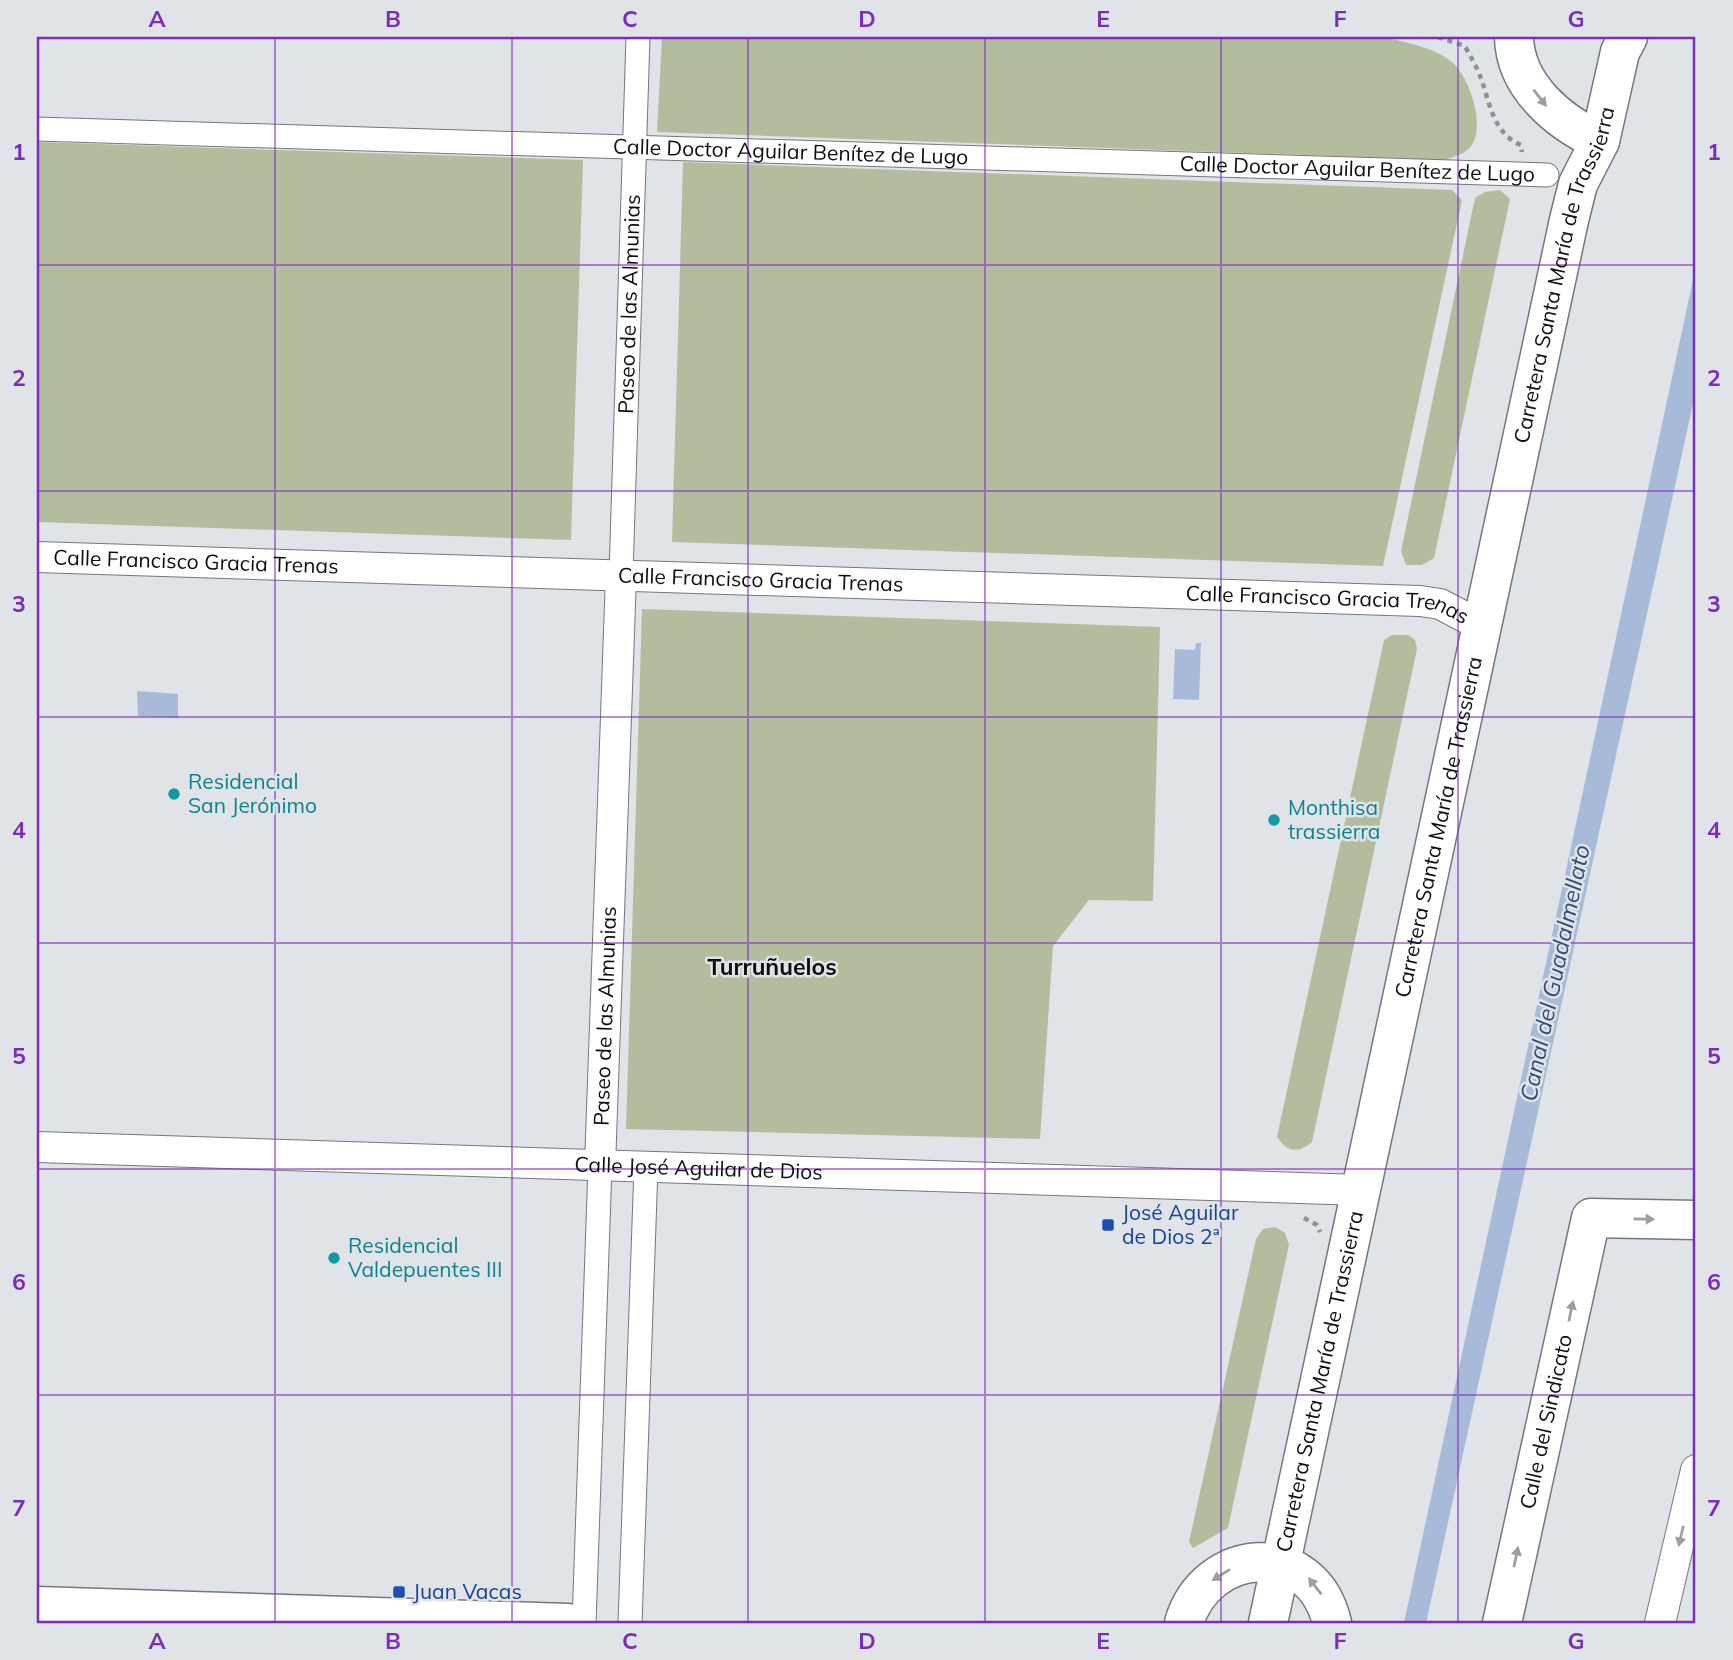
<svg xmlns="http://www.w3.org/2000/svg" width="1733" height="1660" font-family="Mulish,sans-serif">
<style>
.green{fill:#b3bd9e}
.water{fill:#a8bada}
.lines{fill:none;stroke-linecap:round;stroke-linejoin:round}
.pedestrian-casing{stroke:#75787b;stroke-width:25}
.minor-casing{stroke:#75787b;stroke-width:32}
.tertiary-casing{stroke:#75787b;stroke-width:41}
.path{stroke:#8f9194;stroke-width:4.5;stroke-dasharray:5 5;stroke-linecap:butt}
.pedestrian{stroke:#fff;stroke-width:23}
.minor{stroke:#fff;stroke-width:30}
.tertiary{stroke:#fff;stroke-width:38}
.oneway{fill:#9e9e9f}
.grid{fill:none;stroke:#7b2cbf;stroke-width:2;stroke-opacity:0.55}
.culture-dot{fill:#0f9aa8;stroke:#e0e3e7;stroke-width:2.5}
.transit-dot{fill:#1a4fb4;stroke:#e0e3e7;stroke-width:2.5}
.labels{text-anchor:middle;stroke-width:5;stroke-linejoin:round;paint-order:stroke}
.street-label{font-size:21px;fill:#0c0d0e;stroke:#e0e3e7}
.culture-label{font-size:21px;fill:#0d838f;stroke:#e0e3e7;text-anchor:start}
.transit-label{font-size:21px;fill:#164399;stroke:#e0e3e7;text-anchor:start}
.neighbourhood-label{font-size:23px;font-weight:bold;fill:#0c0d0e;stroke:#e0e3e7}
.water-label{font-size:23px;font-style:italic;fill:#344b77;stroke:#e0e3e7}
.neatline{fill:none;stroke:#7b2cbf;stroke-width:2.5}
.grid-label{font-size:23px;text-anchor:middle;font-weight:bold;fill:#7b2cbf}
</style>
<rect width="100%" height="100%" fill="#e0e3e7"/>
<!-- green -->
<path class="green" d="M 662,37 L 1384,37 C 1406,43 1437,47 1454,64 C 1470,80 1485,124 1472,145 C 1465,154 1454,157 1444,160 L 657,132 Z
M 37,142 L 583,160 L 571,540 L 37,522 Z
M 683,162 L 1452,190 L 1462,200 L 1383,566 L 672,542 Z
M 1500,190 L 1510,199 L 1434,558 L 1422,565 L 1406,565 L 1401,551 L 1475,198 L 1485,192 Z
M 642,609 L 1160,627 L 1153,901 L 1089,900 L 1053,946 L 1040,1139 L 626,1129 Z
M 1392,635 L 1408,635 L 1415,640 L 1417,649 L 1312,1142 C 1298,1154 1287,1152 1277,1137 L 1384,640 Z
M 1275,1227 L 1285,1233 L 1289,1245 L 1228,1528 L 1193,1548 L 1189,1542 L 1256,1239 L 1263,1229 Z"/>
<!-- water -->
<path class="water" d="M 1696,266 L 1696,390 L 1426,1623 L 1404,1623 Z
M 1196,643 L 1201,643 L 1199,700 L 1173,699 L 1175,649 L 1195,650 Z
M 137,691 L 178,694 L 178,718 L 138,716 Z"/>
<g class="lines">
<!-- pedestrian casing -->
<g class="pedestrian-casing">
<g id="pedestrian">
<path id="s1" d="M 37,129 L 1547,175"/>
<path id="s2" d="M 621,574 L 638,37"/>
<path d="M 584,1623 L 600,1166"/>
<path d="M 630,1623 L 646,1167"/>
</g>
</g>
<!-- minor casing -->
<g class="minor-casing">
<g id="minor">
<path id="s3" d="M 37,557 L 1420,601 L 1440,604 L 1482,626"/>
<path id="s4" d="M 37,1147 L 1361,1190"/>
<path id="s5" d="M 600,1166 L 621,576"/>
<path d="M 1660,1623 L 1696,1470"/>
</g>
</g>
<!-- tertiary casing -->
<g class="tertiary-casing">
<g id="tertiary">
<path d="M 1514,37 C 1515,86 1558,122 1600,141"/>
<path d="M 37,1606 L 568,1623"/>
<path d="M 1184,1623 C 1206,1547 1312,1537 1332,1623"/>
<path id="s6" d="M 1268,1623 L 1569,220 L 1578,184 L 1600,141 L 1620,52 L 1628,37"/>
<path id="s7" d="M 1502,1623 L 1591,1218 L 1696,1220"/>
</g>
</g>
<!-- path -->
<path class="path" d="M 1438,37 L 1465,46 C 1471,58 1478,69 1482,81 C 1490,105 1494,134 1521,145 L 1522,152
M 1304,1218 L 1317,1225 L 1320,1232"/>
<!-- pedestrian -->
<use href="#pedestrian" class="pedestrian"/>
<!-- minor -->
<use href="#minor" class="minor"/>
<!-- tertiary -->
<use href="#tertiary" class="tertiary"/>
</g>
<!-- one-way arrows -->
<defs><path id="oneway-solid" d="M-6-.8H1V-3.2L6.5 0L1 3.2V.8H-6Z" transform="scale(1.75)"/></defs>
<g class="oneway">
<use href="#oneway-solid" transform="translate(1540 98) rotate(52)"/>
<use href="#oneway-solid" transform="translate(1644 1219) rotate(1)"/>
<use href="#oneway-solid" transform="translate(1571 1311) rotate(-78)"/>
<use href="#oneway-solid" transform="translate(1681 1536) rotate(103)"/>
<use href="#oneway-solid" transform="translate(1516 1557) rotate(-78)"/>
<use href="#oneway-solid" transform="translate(1221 1575) rotate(148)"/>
<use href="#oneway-solid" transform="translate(1315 1586) rotate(-128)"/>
</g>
<!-- grid -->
<path class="grid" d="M 275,37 L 275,1623M 512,37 L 512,1623M 748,37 L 748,1623M 985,37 L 985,1623M 1221,37 L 1221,1623M 1458,37 L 1458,1623M 37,265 L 1696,265M 37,491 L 1696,491M 37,717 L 1696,717M 37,943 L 1696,943M 37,1169 L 1696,1169M 37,1395 L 1696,1395"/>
<!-- markers -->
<g class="culture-dot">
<circle cx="174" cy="794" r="7"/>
<circle cx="1274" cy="820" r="7"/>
<circle cx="334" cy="1258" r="7"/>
</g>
<g class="transit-dot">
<rect x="1101" y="1218" width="14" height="14" rx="3.5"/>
<rect x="392" y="1585" width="14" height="14" rx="3.5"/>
</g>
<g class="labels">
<!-- street labels -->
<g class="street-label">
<text dy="7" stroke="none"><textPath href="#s1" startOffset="754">Calle Doctor Aguilar Benítez de Lugo</textPath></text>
<text dy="7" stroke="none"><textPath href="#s1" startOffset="1321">Calle Doctor Aguilar Benítez de Lugo</textPath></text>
<text dy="7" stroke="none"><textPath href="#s6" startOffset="1381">Carretera Santa María de Trassierra</textPath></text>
<text dy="7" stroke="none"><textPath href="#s2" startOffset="270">Paseo de las Almunias</textPath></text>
<text dy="7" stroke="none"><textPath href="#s3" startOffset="159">Calle Francisco Gracia Trenas</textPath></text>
<text dy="7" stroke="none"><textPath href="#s3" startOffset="724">Calle Francisco Gracia Trenas</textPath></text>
<text dy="7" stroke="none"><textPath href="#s3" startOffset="1292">Calle Francisco Gracia Trenas</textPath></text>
<text dy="7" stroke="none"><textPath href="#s6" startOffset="814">Carretera Santa María de Trassierra</textPath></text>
<text dy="7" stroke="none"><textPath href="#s5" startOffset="150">Paseo de las Almunias</textPath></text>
<text dy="7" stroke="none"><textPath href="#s4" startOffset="662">Calle José Aguilar de Dios</textPath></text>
<text dy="7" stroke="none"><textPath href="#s6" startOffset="247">Carretera Santa María de Trassierra</textPath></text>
<text dy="7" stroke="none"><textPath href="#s7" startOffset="206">Calle del Sindicato</textPath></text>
</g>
<!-- culture labels -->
<g class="culture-label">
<text x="188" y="789">Residencial<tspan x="188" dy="24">San Jerónimo</tspan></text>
<text x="1288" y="815">Monthisa<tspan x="1288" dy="24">trassierra</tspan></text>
<text x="348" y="1253">Residencial<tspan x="348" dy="24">Valdepuentes III</tspan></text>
</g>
<!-- transit labels -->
<g class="transit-label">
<text x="1122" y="1220">José Aguilar<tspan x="1122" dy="24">de Dios 2ª</tspan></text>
<text x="413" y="1599">Juan Vacas</text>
</g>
<!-- neighbourhood labels -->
<g class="neighbourhood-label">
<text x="772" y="975">Turruñuelos</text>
</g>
<!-- water labels -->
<g class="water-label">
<text transform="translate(1555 973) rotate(-78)" y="8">Canal del Guadalmellato</text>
</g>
</g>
<!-- border -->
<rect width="1733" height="1660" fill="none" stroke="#e0e3e7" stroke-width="77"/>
<rect x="38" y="38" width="1656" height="1584" class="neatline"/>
<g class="grid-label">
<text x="157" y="27">A</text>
<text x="393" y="27">B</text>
<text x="630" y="27">C</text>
<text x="867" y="27">D</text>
<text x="1103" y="27">E</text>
<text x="1340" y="27">F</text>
<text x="1576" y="27">G</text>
<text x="19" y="160">1</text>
<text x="1714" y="160">1</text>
<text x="19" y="386">2</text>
<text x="1714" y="386">2</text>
<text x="19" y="612">3</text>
<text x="1714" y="612">3</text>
<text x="19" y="838">4</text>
<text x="1714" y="838">4</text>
<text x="19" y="1064">5</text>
<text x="1714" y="1064">5</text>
<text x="19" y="1290">6</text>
<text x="1714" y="1290">6</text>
<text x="19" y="1516">7</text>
<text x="1714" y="1516">7</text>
<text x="157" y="1649">A</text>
<text x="393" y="1649">B</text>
<text x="630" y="1649">C</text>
<text x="867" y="1649">D</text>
<text x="1103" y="1649">E</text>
<text x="1340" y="1649">F</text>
<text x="1576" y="1649">G</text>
</g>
</svg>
